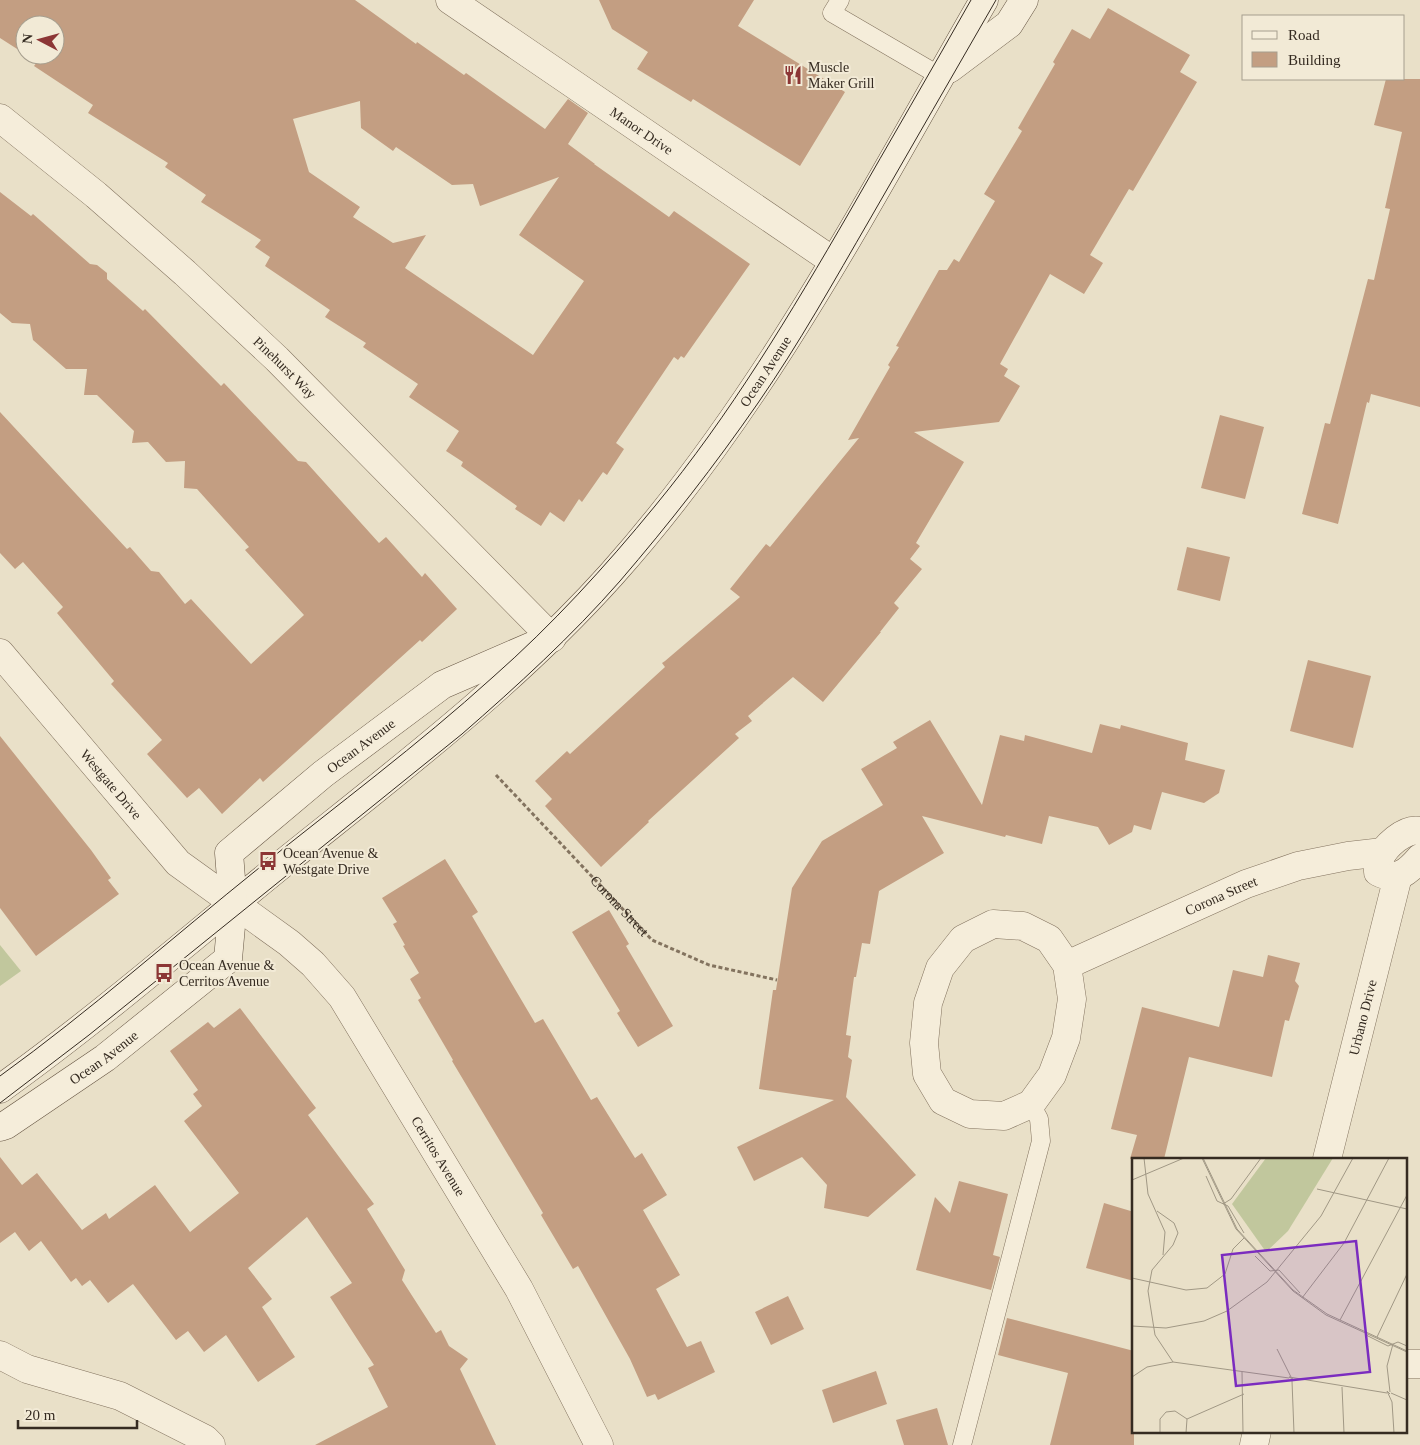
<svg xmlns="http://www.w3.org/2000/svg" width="1420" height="1445" font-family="'Times New Roman',serif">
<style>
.green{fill:#c1c79d}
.building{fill:#c39e82;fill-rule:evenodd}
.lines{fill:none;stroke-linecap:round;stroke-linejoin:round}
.service-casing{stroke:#83735f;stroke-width:19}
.minor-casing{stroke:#83735f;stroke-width:29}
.secondary-casing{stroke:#655442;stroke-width:29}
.path{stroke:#83735f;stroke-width:3;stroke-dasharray:4 2.5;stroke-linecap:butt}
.service{stroke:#f5edda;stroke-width:18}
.minor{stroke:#f5edda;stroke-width:28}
.secondary{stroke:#f5edda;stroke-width:28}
.tram{stroke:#352b21;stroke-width:1}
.labels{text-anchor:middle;stroke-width:4;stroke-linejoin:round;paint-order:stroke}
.poi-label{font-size:14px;fill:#352b21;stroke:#f2ead6;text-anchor:start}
.street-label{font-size:14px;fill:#352b21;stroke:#f2ead6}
.inset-road{fill:none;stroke:#a19885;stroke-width:1}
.view{fill:#7b2cbf;fill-opacity:0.15;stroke:#7b2cbf;stroke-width:2.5}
.inset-edge{fill:none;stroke:#352b21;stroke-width:2.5}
</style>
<rect width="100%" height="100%" fill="#e9e0c8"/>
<!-- green -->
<path class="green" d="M 0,945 L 21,971 L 0,986 Z"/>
<!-- building -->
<path class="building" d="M 0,0 L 355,0 L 416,44 L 417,42 L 464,75 L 466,73 L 545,129 L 568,99 L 588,113 L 568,144 L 595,164 L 594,164 L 669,217 L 674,211 L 750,264 L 684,358 L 681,356 L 678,360 L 674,357 L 616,443 L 624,449 L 607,475 L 603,472 L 582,502 L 579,499 L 564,522 L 550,512 L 541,526 L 515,509 L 517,506 L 461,466 L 463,462 L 446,451 L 459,431 L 409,397 L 418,384 L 363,347 L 366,343 L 325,317 L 330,310 L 265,266 L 270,257 L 255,247 L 261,240 L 201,202 L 206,195 L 165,167 L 168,163 L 88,113 L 93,105 L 34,66 L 37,62 L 27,55 L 55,55 L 55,25 L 25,25 L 25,54 L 0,38 ZM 360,101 L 361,128 L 393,151 L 396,147 L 452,185 L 473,184 L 480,206 L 559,177 L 519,235 L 584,281 L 533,355 L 405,268 L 426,235 L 393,243 L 353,217 L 360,207 L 309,172 L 293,119 Z
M 599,0 L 754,0 L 738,26 L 845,92 L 800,166 L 693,99 L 691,102 L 637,69 L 648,52 L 612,29 Z
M 1108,8 L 1190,55 L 1180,72 L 1197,82 L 1133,191 L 1129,189 L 1090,255 L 1103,263 L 1084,294 L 1050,274 L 1000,364 L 1008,369 L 1004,376 L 1020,386 L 999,422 L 914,432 L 964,462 L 916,543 L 920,546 L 910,559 L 922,569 L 894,603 L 899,608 L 880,632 L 881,632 L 823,702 L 793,677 L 748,716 L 752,721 L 735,734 L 739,738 L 648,821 L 649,822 L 601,867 L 545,806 L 552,799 L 535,781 L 567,751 L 570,754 L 665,667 L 662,663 L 665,661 L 740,597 L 730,589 L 766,544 L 770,547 L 859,438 L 848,440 L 890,367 L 888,365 L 899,347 L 896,346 L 939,270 L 947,270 L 954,259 L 959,262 L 995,201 L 984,194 L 1022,131 L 1018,128 L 1055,64 L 1053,62 L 1072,29 L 1090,39 Z
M 1386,79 L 1420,79 L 1420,407 L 1371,394 L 1369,403 L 1367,402 L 1338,524 L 1302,514 L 1325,423 L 1330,424 L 1368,279 L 1374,280 L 1390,209 L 1385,208 L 1402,132 L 1374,125 Z
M 0,192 L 31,216 L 33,214 L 90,264 L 97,265 L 107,273 L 107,279 L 143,311 L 145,309 L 221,386 L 224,383 L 298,461 L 306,462 L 379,543 L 386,537 L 422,577 L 425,573 L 457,609 L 422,642 L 420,640 L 263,782 L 260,778 L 222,814 L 199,788 L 187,798 L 147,754 L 162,740 L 111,684 L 114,681 L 57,613 L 63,607 L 23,562 L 15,569 L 0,553 L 0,412 L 127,549 L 130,547 L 151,571 L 159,572 L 185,604 L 191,599 L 251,664 L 304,615 L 245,550 L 249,547 L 197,489 L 184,488 L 185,461 L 166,462 L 148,442 L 132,443 L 134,431 L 97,395 L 84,395 L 87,369 L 66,369 L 33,340 L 30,324 L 12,323 L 0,313 Z
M 1220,415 L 1264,427 L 1245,499 L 1201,488 Z
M 1187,547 L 1230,557 L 1220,601 L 1177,590 Z
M 1308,660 L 1371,676 L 1353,748 L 1290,731 Z
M 930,720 L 982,805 L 1000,735 L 1024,741 L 1025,735 L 1092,753 L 1100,724 L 1120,729 L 1121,725 L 1188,743 L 1185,760 L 1225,770 L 1219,793 L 1204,803 L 1162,792 L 1151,830 L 1134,825 L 1132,832 L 1109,845 L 1098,827 L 1049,816 L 1042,844 L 1006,835 L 1005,837 L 922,816 L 944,853 L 879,891 L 870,944 L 862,943 L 856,977 L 854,977 L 846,1035 L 851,1036 L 848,1057 L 852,1060 L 846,1097 L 916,1175 L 868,1217 L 824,1208 L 827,1185 L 802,1157 L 754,1181 L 737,1147 L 834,1100 L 759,1089 L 773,990 L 776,990 L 792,888 L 822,841 L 883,805 L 861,769 L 897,748 L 893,742 Z
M 0,736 L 91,850 L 111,878 L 108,880 L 119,894 L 36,956 L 0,908 Z
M 445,859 L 478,912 L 472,916 L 535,1023 L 543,1019 L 591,1100 L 597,1097 L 635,1158 L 642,1153 L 667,1195 L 643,1210 L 680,1275 L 656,1289 L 687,1347 L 701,1341 L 715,1372 L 658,1400 L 655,1394 L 647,1397 L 630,1359 L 578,1266 L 573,1269 L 541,1215 L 543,1213 L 452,1061 L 453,1060 L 418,1000 L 421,998 L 410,979 L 419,973 L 403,946 L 405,945 L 393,924 L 397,922 L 382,898 Z
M 609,910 L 629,944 L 626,946 L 673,1026 L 638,1047 L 617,1013 L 620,1011 L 572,932 Z
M 1268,955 L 1300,963 L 1295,981 L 1299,986 L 1289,1021 L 1285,1020 L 1272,1077 L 1189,1057 L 1164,1159 L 1130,1159 L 1137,1135 L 1111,1129 L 1142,1007 L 1219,1027 L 1233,970 L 1263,977 Z
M 240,1008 L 316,1108 L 308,1115 L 374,1204 L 367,1209 L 405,1270 L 402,1280 L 436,1333 L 441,1330 L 449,1346 L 468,1359 L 460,1369 L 496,1445 L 315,1445 L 388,1407 L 368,1368 L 374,1365 L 330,1297 L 352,1283 L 307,1217 L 248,1268 L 272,1299 L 262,1307 L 295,1357 L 258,1382 L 226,1335 L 204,1352 L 188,1331 L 176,1340 L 133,1284 L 108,1303 L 90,1280 L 82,1286 L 76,1278 L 71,1282 L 41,1241 L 29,1251 L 15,1232 L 0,1243 L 0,1157 L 22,1185 L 37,1173 L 82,1230 L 106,1213 L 109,1219 L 155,1185 L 190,1232 L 239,1193 L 184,1121 L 202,1106 L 193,1094 L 198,1090 L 170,1051 L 208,1022 L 214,1028 Z
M 959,1181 L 1008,1194 L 993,1255 L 1000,1257 L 991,1290 L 916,1270 L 935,1197 L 950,1213 Z
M 1104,1203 L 1134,1212 L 1134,1281 L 1086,1268 Z
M 788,1296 L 804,1329 L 771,1345 L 755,1312 Z
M 1007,1318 L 1134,1351 L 1134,1445 L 1050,1445 L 1068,1373 L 998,1355 Z
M 876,1371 L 887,1404 L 833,1423 L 822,1390 Z
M 937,1408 L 948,1445 L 904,1445 L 896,1420 Z"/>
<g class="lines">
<!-- service casing -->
<g class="service-casing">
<path id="service" d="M 840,0 L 832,13 L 940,76
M 962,1445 L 1041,1141 L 1039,1119 L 1031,1104"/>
</g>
<!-- minor casing -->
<g class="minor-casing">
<g id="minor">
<path id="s2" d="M 450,0 L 833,261"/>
<path id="s3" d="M 0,118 L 96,195 L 185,273 L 277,359 L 552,638"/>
<path id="s4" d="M 0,653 L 178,863 L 289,943 L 313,964 L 342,997 L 519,1289 L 599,1445"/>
<path d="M 1420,831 C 1405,827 1384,847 1379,860 C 1377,864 1378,868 1378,872 C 1397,882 1408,872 1420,858"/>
<path d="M 993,924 L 1023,926 L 1049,939 L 1067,965 L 1072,999 L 1066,1038 L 1052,1075 L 1031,1104 L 1004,1116 L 970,1114 L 943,1101 L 927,1074 L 924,1043 L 928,1003 L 940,968 L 963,939 Z"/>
<path id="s5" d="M 1067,965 L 1246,884 L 1298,866 L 1348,856 L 1383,852"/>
<path id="s6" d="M 1327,1159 L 1398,876"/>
<path d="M 0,1355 L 27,1369 L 120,1396 L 205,1439 L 211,1445"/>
<path d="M 1406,1364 L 1420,1364"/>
<path d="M 1254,1445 L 1257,1431"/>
</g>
</g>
<!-- secondary casing -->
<g class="secondary-casing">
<g id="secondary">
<path d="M 949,69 L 1009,24 L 1024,0"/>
<path id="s7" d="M 0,1089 C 99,1018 191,938 286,861 C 398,771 514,683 611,575 C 764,404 870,198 984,0"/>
<path id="s8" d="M 0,1127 L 6,1125 L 105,1058 L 228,959 L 233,904 L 229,853 L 323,774 L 442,685 L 532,646"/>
</g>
</g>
<!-- path -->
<path class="path" id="s1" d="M 496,775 L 652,940 L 709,965 L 777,980"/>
<!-- service -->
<use href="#service" class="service"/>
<!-- minor -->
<use href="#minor" class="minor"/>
<!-- secondary -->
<use href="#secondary" class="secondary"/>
<!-- tram -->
<path class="tram" d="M 0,1076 C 90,1011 173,937 259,868 C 337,805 418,745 493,677 C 552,625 605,567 655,506 C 730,415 791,313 850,211 C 890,141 931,71 971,0
M 0,1103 L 89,1035 L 462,734 C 517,686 572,636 620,581 C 669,524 715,465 758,403 C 799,344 834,281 870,219 C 912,146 954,73 996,0"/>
</g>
<!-- icons -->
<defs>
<g id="restaurant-bare" transform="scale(1.5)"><path d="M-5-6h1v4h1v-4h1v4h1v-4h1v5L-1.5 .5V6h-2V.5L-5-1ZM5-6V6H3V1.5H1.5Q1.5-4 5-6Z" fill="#8c3635" stroke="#f2ead6" stroke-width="2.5" paint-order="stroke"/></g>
<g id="bus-bare" transform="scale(1.5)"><path d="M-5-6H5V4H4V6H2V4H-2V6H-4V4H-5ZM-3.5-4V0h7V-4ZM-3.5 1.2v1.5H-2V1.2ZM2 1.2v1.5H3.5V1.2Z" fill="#8c3635" stroke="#f2ead6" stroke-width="2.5" paint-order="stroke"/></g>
</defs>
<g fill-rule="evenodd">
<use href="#restaurant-bare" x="793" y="75"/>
<use href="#bus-bare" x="268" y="861"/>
<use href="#bus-bare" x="164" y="973"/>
</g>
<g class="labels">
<!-- poi labels -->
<g class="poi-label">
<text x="808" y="72">Muscle<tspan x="808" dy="16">Maker Grill</tspan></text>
<text x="283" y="858">Ocean Avenue &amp;<tspan x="283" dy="16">Westgate Drive</tspan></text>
<text x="179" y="970">Ocean Avenue &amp;<tspan x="179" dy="16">Cerritos Avenue</tspan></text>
</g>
<!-- street labels -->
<g class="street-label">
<text dy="5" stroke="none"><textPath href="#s2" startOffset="232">Manor Drive</textPath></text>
<text dy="5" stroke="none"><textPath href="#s3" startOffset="379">Pinehurst Way</textPath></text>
<text dy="5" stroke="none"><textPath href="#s7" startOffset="1055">Ocean Avenue</textPath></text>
<text dy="5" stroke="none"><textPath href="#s8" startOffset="560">Ocean Avenue</textPath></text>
<text dy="5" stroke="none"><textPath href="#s4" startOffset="172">Westgate Drive</textPath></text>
<text dy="5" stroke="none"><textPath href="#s5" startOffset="169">Corona Street</textPath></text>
<text dy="5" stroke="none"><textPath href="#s1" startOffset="180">Corona Street</textPath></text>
<text dy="5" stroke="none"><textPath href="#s6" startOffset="146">Urbano Drive</textPath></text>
<text dy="5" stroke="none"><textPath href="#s8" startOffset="125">Ocean Avenue</textPath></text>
<text dy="5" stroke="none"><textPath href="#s4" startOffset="674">Cerritos Avenue</textPath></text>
</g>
</g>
<!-- overview -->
<g transform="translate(1132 1158)">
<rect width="275" height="275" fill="#e9e0c8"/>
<path d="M 134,0 L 201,0 L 156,73 L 134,94 L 100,46 Z" fill="#c1c79d"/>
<path class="inset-road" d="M 12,0 L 16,36 L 33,74 L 31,97M 70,0 L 104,71 L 161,133 L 194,157 L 275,194M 71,0 L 105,71 L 161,132 L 195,156 L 275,193M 74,18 L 85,43 L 96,48 L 112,75M 0,22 L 52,0M 185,31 L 275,51M 91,46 L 99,41 L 129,0M 25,53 L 42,65 L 46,75 L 41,87 L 20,112 L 16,133 L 23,177 L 41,204M 123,98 L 138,113 L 147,112 L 168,135M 0,120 L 54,132 L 75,130 L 93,116 L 101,91 L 112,80M 170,140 L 212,85 L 257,0M 208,162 L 275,37M 0,168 L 34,170 L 72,163 L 95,153 L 135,124 L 189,58 L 221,0M 234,177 L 256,188 L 266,184 L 275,188M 245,179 L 275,116M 145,191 L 159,219M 110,214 L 111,275M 0,219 L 15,209 L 41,204 L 157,220M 161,221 L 157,219 L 255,235M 160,223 L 162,275M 210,229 L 212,275M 258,234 L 255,208 L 261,186M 259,235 L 275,242M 258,236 L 255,233 L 260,244 L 262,275M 55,261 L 112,236M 28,275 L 28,261 L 34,254 L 43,253 L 55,261 L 54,275"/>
<path class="view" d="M 224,83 L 238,214 L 104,228 L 90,97 Z"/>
<rect width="275" height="275" class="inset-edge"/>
</g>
<!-- legend -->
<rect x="1242" y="15" width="162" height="65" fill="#f2ead6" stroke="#a69e8e"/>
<rect x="1252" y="31" width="25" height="8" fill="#f5edda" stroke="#a69e8e"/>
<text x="1288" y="40" font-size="15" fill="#352b21">Road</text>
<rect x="1252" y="52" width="25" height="15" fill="#c39e82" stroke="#a69e8e"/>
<text x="1288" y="65" font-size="15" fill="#352b21">Building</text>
<!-- north arrow -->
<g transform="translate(40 40) rotate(276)"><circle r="24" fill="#f2ead6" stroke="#a69e8e"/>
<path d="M0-4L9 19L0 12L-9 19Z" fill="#8c3635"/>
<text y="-8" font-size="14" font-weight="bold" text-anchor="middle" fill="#352b21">N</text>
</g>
<!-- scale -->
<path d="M18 1420v8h119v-8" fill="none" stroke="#352b21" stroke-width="2.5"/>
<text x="25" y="1420" font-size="15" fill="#352b21" stroke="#f2ead6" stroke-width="4" paint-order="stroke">20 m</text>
</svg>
